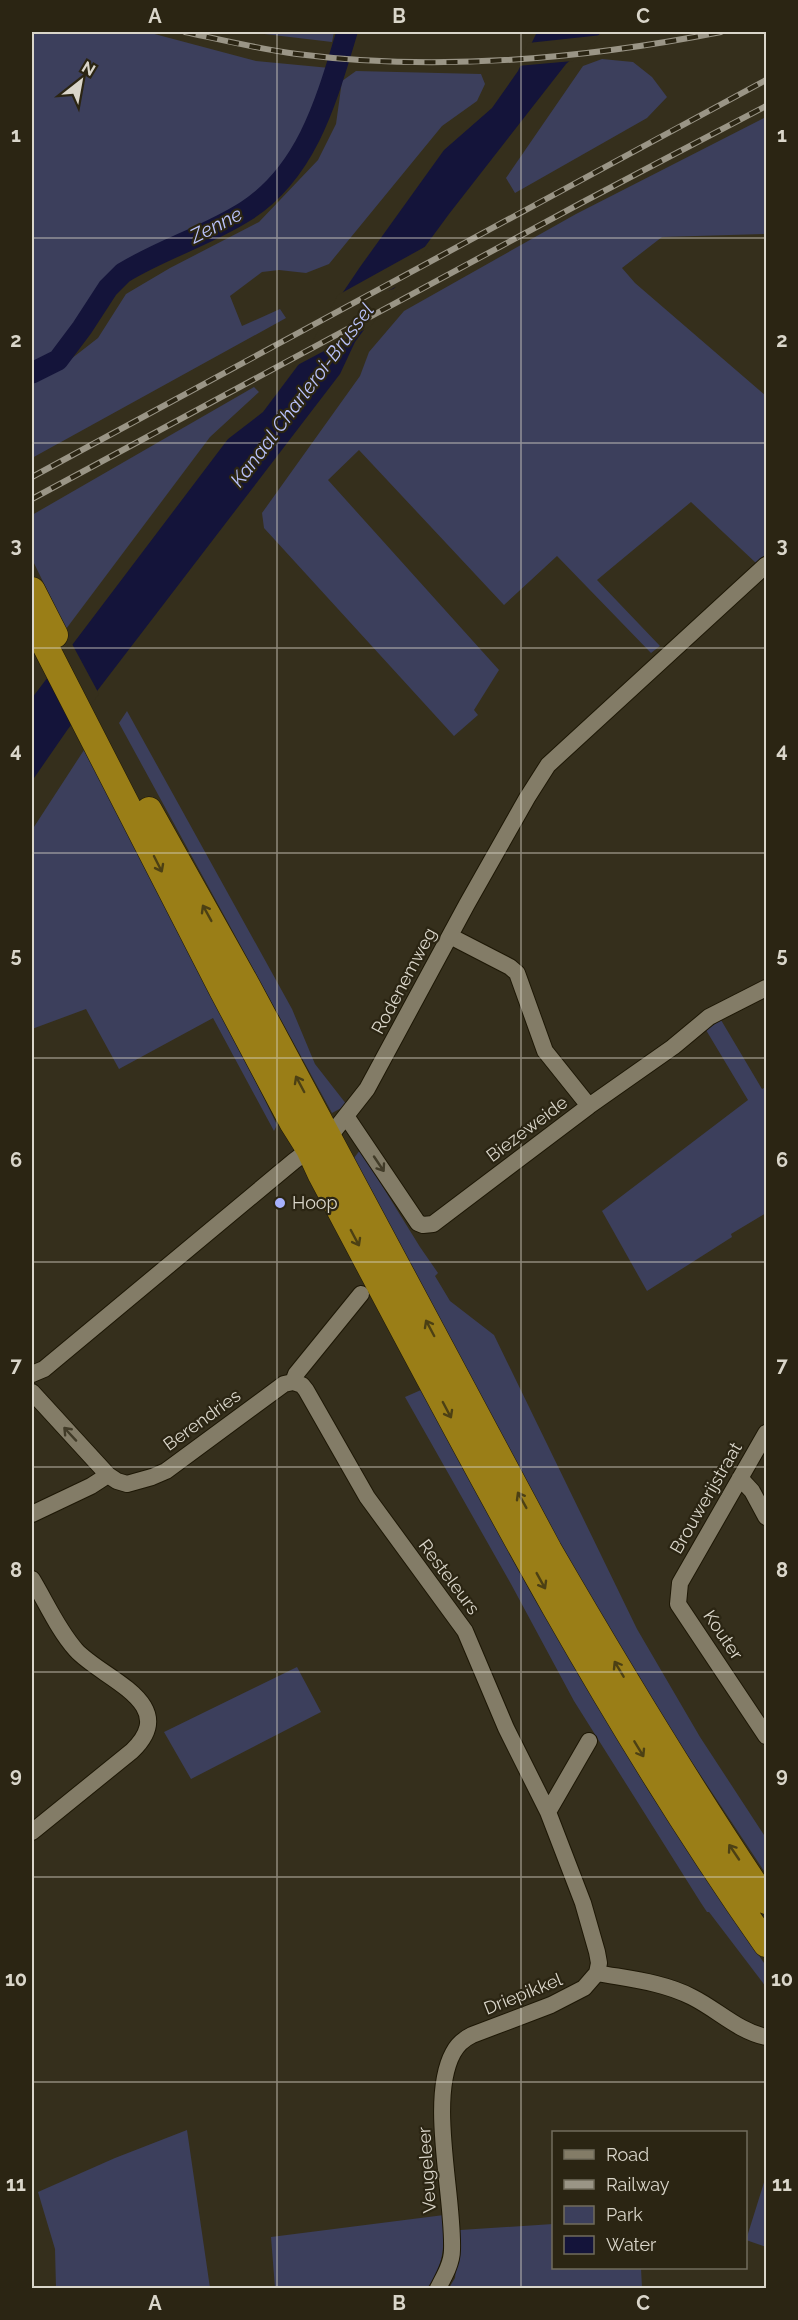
<svg xmlns="http://www.w3.org/2000/svg" width="798" height="2320" font-family="Raleway,sans-serif">
<style>
.green{fill:#3c3f5c}
.water{fill:#14143a}
.pier{fill:#352f1c}
.lines{fill:none;stroke-linecap:round;stroke-linejoin:round}
.river{stroke:#14143a;stroke-width:21}
.minor-casing{stroke:#1d1705;stroke-width:18}
.highway-casing{stroke:#1d1705;stroke-width:27}
.minor{stroke:#837c67;stroke-width:16}
.highway{stroke:#9a7e17;stroke-width:26}
.rail-casing{stroke:#9a9586;stroke-width:6}
.rail{stroke:#2b2513;stroke-width:4;stroke-dasharray:11;stroke-linecap:butt}
.oneway{stroke:#4c4014}
.oneway2{stroke:#413b28}
.grid{fill:none;stroke:#dad6ca;stroke-width:1.5;stroke-opacity:0.55}
.poi-dot{fill:#a7b1fc;stroke:#2b2513;stroke-width:2}
.labels{text-anchor:middle;stroke-width:4.5;stroke-linejoin:round;paint-order:stroke}
.street-label{font-size:18px;fill:#dad6ca;stroke:#2b2513}
.poi-label{font-size:18px;fill:#dad6ca;stroke:#2b2513;text-anchor:start}
.water-label{font-size:20px;font-style:italic;fill:#b9c2fb;stroke:#2b2513}
.neatline{fill:none;stroke:#dad6ca;stroke-width:2}
.grid-label{font-size:20px;text-anchor:middle;font-weight:bold;fill:#dad6ca}
</style>
<rect width="100%" height="100%" fill="#352f1c"/>
<!-- green -->
<path class="green" d="M 32,32 L 147,32 L 256,61 L 330,68 L 302,135 L 282,172 L 250,200 L 132,265 L 104,287 L 56,356 L 32,367 Z
M 247,32 L 334,32 L 332,42 Z
M 602,59 L 633,62 L 652,77 L 667,97 L 647,118 L 515,193 L 506,178 L 583,66 Z
M 356,71 L 481,74 L 485,84 L 477,101 L 442,126 L 329,264 L 306,273 L 279,270 L 262,272 L 230,296 L 242,326 L 280,309 L 286,318 L 32,458 L 32,382 L 71,359 L 98,338 L 126,294 L 170,268 L 259,222 L 318,160 L 336,124 L 342,81 Z
M 766,117 L 766,234 L 662,237 L 622,268 L 635,283 L 766,396 L 766,554 L 756,563 L 691,502 L 597,580 L 660,646 L 651,653 L 557,556 L 504,605 L 359,450 L 328,480 L 499,670 L 474,710 L 478,715 L 454,736 L 264,528 L 262,513 L 360,376 L 369,352 L 404,311 L 576,214 Z
M 254,387 L 259,392 L 210,437 L 66,629 L 32,559 L 32,515 Z
M 127,711 L 292,1009 L 315,1064 L 347,1105 L 332,1113 L 119,723 Z
M 84,750 L 211,990 L 277,1125 L 274,1131 L 213,1018 L 119,1069 L 86,1009 L 32,1029 L 32,830 Z
M 721,1020 L 762,1089 L 766,1087 L 766,1213 L 731,1234 L 732,1237 L 647,1291 L 602,1211 L 748,1100 L 706,1030 Z
M 360,1150 L 420,1247 L 438,1273 L 435,1276 L 450,1301 L 494,1335 L 637,1629 L 700,1737 L 766,1838 L 766,1874 L 621,1655 L 351,1162 Z
M 421,1390 L 550,1623 L 648,1790 L 766,1966 L 766,1987 L 709,1912 L 707,1912 L 701,1903 L 574,1701 L 511,1584 L 405,1397 Z
M 297,1667 L 321,1712 L 191,1779 L 164,1732 Z
M 187,2130 L 210,2288 L 56,2288 L 55,2249 L 38,2192 L 115,2158 Z
M 766,2176 L 766,2247 L 746,2240 Z
M 444,2215 C 444,2241 445,2268 427,2288 L 275,2288 L 271,2237 Z
M 553,2224 L 554,2268 L 641,2268 L 642,2288 L 449,2288 L 455,2278 L 460,2230 Z"/>
<!-- water -->
<path class="water" d="M 537,32 L 602,32 L 566,64 L 449,214 L 355,342 L 340,374 L 68,729 L 32,781 L 32,698 L 228,439 L 263,412 L 314,344 L 335,304 L 360,267 L 444,150 L 492,108 L 518,71 Z"/>
<!-- pier -->
<path class="pier" d="M 602,35 L 573,61 L 517,66 L 528,43 Z
M 430,244 L 401,284 L 388,291 L 400,286 L 371,326 L 292,368 L 312,342 L 338,295 Z
M 71,642 L 99,694 L 75,725 L 47,673 Z"/>
<g class="lines">
<!-- river -->
<path class="river" d="M 32,373 L 58,360 L 82,328 L 108,288 L 123,273 C 162,249 207,236 246,211 C 308,171 327,98 347,32"/>
<!-- minor casing -->
<g class="minor-casing">
<path id="minor" d="M 450,936 L 510,967 L 517,973 L 545,1051 L 589,1106
M 346,1116 L 418,1223 L 423,1225 L 433,1224 L 589,1106 L 673,1047 L 709,1017 L 766,988
M 32,1374 L 44,1369 L 294,1161 L 334,1131 L 367,1089 L 467,904 L 527,798 L 548,765 L 766,565
M 293,1382 L 302,1385 L 306,1390 L 367,1497 L 465,1631 L 506,1728 L 548,1812 L 583,1903 L 597,1952 L 599,1963 L 597,1973 L 584,1988 L 551,2005 L 472,2035 C 464,2039 457,2045 453,2053 C 428,2099 454,2197 452,2250 C 452,2263 444,2277 438,2288
M 32,1392 L 108,1475 L 117,1481 L 127,1484 L 152,1477 L 166,1471 L 284,1384 L 293,1382 L 296,1374 L 361,1294
M 766,1433 L 680,1583 L 678,1604 L 766,1736
M 740,1478 L 752,1491 L 766,1517
M 32,1514 L 91,1486 L 108,1475
M 32,1579 C 46,1602 58,1630 76,1650 C 102,1679 182,1703 132,1751 L 32,1832
M 548,1812 L 589,1741
M 597,1973 C 629,1979 663,1982 692,1997 C 718,2010 738,2031 766,2037"/>
</g>
<!-- highway casing -->
<g class="highway-casing">
<path id="highway" d="M 32,590 L 55,635
M 32,620 L 222,990 L 292,1122 L 309,1149 L 321,1175 C 460,1436 595,1701 766,1944
M 149,810 L 248,987 L 549,1550 C 618,1669 689,1787 766,1901"/>
</g>
<!-- minor -->
<use href="#minor" class="minor"/>
<!-- highway -->
<use href="#highway" class="highway"/>
<!-- rail casing -->
<g class="rail-casing">
<path id="rail" d="M 185,32 C 222,40 259,49 297,54 C 437,72 583,59 721,32
M 32,477 L 766,80
M 32,499 L 583,202 L 766,106"/>
</g>
<!-- rail -->
<use href="#rail" class="rail"/>
</g>
<!-- one-way arrows -->
<defs><path id="oneway-shaft" d="M-6 0H5M1.5-3L5.5 0L1.5 3" fill="none" stroke-width="1.6" stroke-linecap="round" stroke-linejoin="round" transform="scale(1.5)"/></defs>
<g class="oneway">
<use href="#oneway-shaft" transform="translate(158 864) rotate(63)"/>
<use href="#oneway-shaft" transform="translate(207 913) rotate(-119)"/>
<use href="#oneway-shaft" transform="translate(300 1084) rotate(-118)"/>
<use href="#oneway-shaft" transform="translate(355 1238) rotate(62)"/>
<use href="#oneway-shaft" transform="translate(430 1328) rotate(-118)"/>
<use href="#oneway-shaft" transform="translate(447 1410) rotate(62)"/>
<use href="#oneway-shaft" transform="translate(522 1500) rotate(-119)"/>
<use href="#oneway-shaft" transform="translate(541 1581) rotate(61)"/>
<use href="#oneway-shaft" transform="translate(619 1669) rotate(-121)"/>
<use href="#oneway-shaft" transform="translate(639 1749) rotate(59)"/>
<use href="#oneway-shaft" transform="translate(734 1852) rotate(-124)"/>
</g>
<g class="oneway2">
<use href="#oneway-shaft" transform="translate(379 1164) rotate(56)"/>
<use href="#oneway-shaft" transform="translate(70 1434) rotate(-133)"/>
</g>
<!-- grid -->
<path class="grid" d="M 277,32 L 277,2288M 521,32 L 521,2288M 32,238 L 766,238M 32,443 L 766,443M 32,648 L 766,648M 32,853 L 766,853M 32,1058 L 766,1058M 32,1262 L 766,1262M 32,1467 L 766,1467M 32,1672 L 766,1672M 32,1877 L 766,1877M 32,2082 L 766,2082"/>
<!-- markers -->
<circle class="poi-dot" cx="280" cy="1203" r="6"/>
<g class="labels">
<!-- street labels -->
<g class="street-label">
<text transform="translate(404 981) rotate(-62)" y="6">Rodenemweg</text>
<text transform="translate(527 1129) rotate(-37)" y="6">Biezeweide</text>
<text transform="translate(202 1420) rotate(-36)" y="6">Berendries</text>
<text transform="translate(706 1498) rotate(-60)" y="6">Brouwerijstraat</text>
<text transform="translate(449 1577) rotate(53)" y="6">Resteleurs</text>
<text transform="translate(723 1635) rotate(56)" y="6">Kouter</text>
<text transform="translate(523 1994) rotate(-22)" y="6">Driepikkel</text>
<text transform="translate(427 2170) rotate(-94)" y="6">Veugeleer</text>
</g>
<!-- poi labels -->
<g class="poi-label">
<text x="292" y="1209">Hoop</text>
</g>
<!-- water labels -->
<g class="water-label">
<text transform="translate(216 225) rotate(-27)" y="7">Zenne</text>
<text transform="translate(302 395) rotate(-53)" y="7">Kanaal Charleroi-Brussel</text>
</g>
</g>
<!-- border -->
<rect width="798" height="2320" fill="none" stroke="#2b2513" stroke-width="66"/>
<!-- legend -->
<rect x="552" y="2131" width="195" height="138" fill="#2b2513" stroke="#716c5c" stroke-width="1.5"/>
<rect x="564" y="2150" width="30" height="9" fill="#837c67" stroke="#716c5c" stroke-width="1.5"/>
<text x="606" y="2161" font-size="18" fill="#dad6ca">Road</text>
<rect x="564" y="2180" width="30" height="9" fill="#9a9586" stroke="#716c5c" stroke-width="1.5"/>
<text x="606" y="2191" font-size="18" fill="#dad6ca">Railway</text>
<rect x="564" y="2206" width="30" height="18" fill="#3c3f5c" stroke="#716c5c" stroke-width="1.5"/>
<text x="606" y="2221" font-size="18" fill="#dad6ca">Park</text>
<rect x="564" y="2236" width="30" height="18" fill="#14143a" stroke="#716c5c" stroke-width="1.5"/>
<text x="606" y="2251" font-size="18" fill="#dad6ca">Water</text>
<!-- north arrow -->
<g transform="translate(81 81) rotate(31)" stroke="#2b2513" stroke-width="4.5" paint-order="stroke">
<path d="M0-4.5L10 22L0 15L-10 22Z" fill="#dad6ca"/>
<text y="-9" font-size="16" font-weight="bold" text-anchor="middle" fill="#dad6ca">N</text>
</g>
<rect x="33" y="33" width="732" height="2254" class="neatline"/>
<g class="grid-label">
<text x="155" y="23">A</text>
<text x="399" y="23">B</text>
<text x="643" y="23">C</text>
<text x="16" y="142">1</text>
<text x="782" y="142">1</text>
<text x="16" y="347">2</text>
<text x="782" y="347">2</text>
<text x="16" y="552">3</text>
<text x="782" y="552">3</text>
<text x="16" y="757">4</text>
<text x="782" y="757">4</text>
<text x="16" y="962">5</text>
<text x="782" y="962">5</text>
<text x="16" y="1167">6</text>
<text x="782" y="1167">6</text>
<text x="16" y="1372">7</text>
<text x="782" y="1372">7</text>
<text x="16" y="1577">8</text>
<text x="782" y="1577">8</text>
<text x="16" y="1782">9</text>
<text x="782" y="1782">9</text>
<text x="16" y="1986">10</text>
<text x="782" y="1986">10</text>
<text x="16" y="2191">11</text>
<text x="782" y="2191">11</text>
<text x="155" y="2310">A</text>
<text x="399" y="2310">B</text>
<text x="643" y="2310">C</text>
</g>
</svg>
